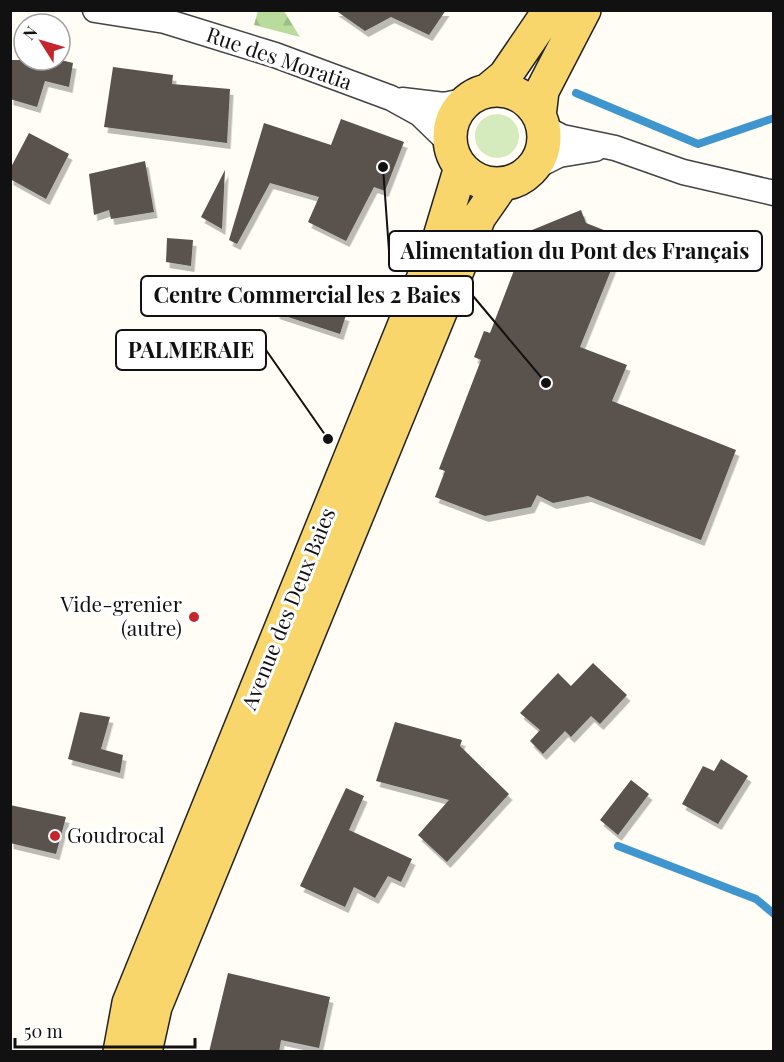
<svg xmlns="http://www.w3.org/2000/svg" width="784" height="1062" font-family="'Playfair Display',serif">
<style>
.forest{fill:url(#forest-firs)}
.park{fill:#d5ebbd}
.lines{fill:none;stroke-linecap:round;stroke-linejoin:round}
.stream{stroke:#3f96cf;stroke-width:8}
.building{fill:#5a524d;filter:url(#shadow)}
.minor-casing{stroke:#444;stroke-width:27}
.primary-casing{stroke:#222;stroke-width:36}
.minor{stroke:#fff;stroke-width:24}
.primary{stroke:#f9d66b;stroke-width:33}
.poi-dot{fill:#c4262e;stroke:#fff;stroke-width:2}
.labels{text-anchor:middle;stroke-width:6;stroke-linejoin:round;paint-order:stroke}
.street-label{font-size:21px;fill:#111;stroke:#fff}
.poi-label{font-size:21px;fill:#111;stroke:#fff;text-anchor:end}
.leader{fill:none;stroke:#111;stroke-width:2}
.callout-dot{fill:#111;stroke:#fff;stroke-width:2}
.callout{fill:#fff;stroke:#111;stroke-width:2}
.callout-label{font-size:22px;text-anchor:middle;font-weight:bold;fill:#111}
</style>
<defs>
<pattern id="forest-firs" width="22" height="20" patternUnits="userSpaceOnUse" patternTransform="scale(1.5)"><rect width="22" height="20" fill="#b9dc9c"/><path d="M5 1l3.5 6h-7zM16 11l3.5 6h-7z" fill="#9ebc85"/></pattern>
<filter id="shadow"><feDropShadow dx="3.5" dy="6" stdDeviation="0" flood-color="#0004"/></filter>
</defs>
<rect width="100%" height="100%" fill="#fffdf5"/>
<!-- forest -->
<path class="forest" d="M 258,11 L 284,11 L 300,37 L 254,25 Z"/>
<!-- park -->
<path class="park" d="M475 136a22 22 0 1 1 44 0a22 22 0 1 1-44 0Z"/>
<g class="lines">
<!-- stream -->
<path class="stream" d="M 576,93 L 698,144 L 774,118
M 618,846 L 756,899 L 774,914"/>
</g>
<!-- building -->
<path class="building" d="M 335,10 L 446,10 L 429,35 L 391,17 L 365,31 Z
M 10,60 L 61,60 L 73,63 L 69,87 L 45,81 L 37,107 L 10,99 Z
M 113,67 L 173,75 L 172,84 L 230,89 L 227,143 L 104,127 Z
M 341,119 L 404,142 L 385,191 L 374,187 L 346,241 L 308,222 L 319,197 L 270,183 L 237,244 L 229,240 L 264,123 L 331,145 Z
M 29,133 L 69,154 L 46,199 L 10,179 L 10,169 Z
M 145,161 L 154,212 L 111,219 L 109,210 L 94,215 L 89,174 Z
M 225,170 L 222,229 L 201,217 Z
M 581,210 L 586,223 L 624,238 L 580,347 L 627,365 L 612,401 L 736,450 L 701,540 L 588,496 L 553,503 L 537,495 L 531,507 L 485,516 L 435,497 L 445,471 L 439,469 L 481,360 L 474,357 L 484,331 L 490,333 L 521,252 L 515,237 Z
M 167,238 L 193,240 L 191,266 L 166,262 Z
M 302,276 L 342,291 L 333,312 L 346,315 L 340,334 L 276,313 L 279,300 L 291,303 Z
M 593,663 L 627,695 L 600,724 L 591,716 L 571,737 L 565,731 L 543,754 L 530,741 L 540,730 L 520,713 L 558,673 L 571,686 Z
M 80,712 L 110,717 L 101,749 L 123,755 L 120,773 L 68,759 Z
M 395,722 L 462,740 L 460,746 L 509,794 L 447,862 L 418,835 L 449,800 L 376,781 Z
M 721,759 L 748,776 L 718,824 L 682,804 L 703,766 L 714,771 Z
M 631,780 L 649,794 L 618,835 L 600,820 Z
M 346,788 L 364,796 L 349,830 L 412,859 L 401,882 L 388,876 L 375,898 L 354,887 L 345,907 L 300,886 Z
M 10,805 L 66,817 L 56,854 L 10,843 Z
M 228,973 L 330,997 L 319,1048 L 281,1040 L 279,1052 L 209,1052 Z"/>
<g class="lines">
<!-- minor casing -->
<g class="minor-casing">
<path id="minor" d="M 95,10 L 165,21 L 275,55 L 391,98 L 420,114 L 450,143
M 402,100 L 444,105 L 468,100
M 543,127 L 562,137 L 615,148 L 683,172 L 774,193
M 531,169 L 559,155 L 595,149"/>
</g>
<!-- primary casing -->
<g class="primary-casing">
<path id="primary" d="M450 137a47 47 0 1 1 94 0a47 47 0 1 1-94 0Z
M 487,91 L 505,76 L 550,10
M 539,116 L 542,91 L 584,10
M 120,1052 L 129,1003 L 439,240 L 461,167
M 145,1052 L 155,1007 L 479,217 L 502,184"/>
</g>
<!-- minor -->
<use href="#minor" class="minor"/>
<!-- primary -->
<use href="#primary" class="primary"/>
</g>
<!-- markers -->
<g class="poi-dot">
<circle cx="194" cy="617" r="6"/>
<circle cx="55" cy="836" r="6"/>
</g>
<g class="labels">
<!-- street labels -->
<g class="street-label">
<text transform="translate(279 59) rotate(19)" y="7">Rue des Moratia</text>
<text transform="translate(289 609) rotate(-68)" y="7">Avenue des Deux Baies</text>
</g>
<!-- poi labels -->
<g class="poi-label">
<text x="182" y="612">Vide-grenier<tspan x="182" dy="24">(autre)</tspan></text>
<text x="67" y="843" text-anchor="start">Goudrocal</text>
</g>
</g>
<!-- callouts -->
<path class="leader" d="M383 167L389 251M546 383L473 296M328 439L266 350"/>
<g class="callout-dot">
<circle cx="383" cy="167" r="6"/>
<circle cx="546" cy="383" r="6"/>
<circle cx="328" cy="439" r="6"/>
</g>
<g class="callout">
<rect x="389" y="231" width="373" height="40" rx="6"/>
<rect x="141" y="276" width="332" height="40" rx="6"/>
<rect x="116" y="330" width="150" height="40" rx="6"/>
</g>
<g class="callout-label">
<text x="575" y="259">Alimentation du Pont des Français</text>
<text x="307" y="303">Centre Commercial les 2 Baies</text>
<text x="191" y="358">PALMERAIE</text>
</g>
<!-- border -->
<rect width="784" height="1062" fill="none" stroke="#111111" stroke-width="24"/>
<!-- north arrow -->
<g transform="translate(42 42) rotate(307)"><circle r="28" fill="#ffffff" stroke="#a0a0a0" stroke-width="1.5"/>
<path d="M0-4.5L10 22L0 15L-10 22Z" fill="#c4262e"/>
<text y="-9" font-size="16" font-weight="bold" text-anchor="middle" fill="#111111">N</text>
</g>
<!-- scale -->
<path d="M15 1038v9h180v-9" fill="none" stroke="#111111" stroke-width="3"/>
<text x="24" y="1038" font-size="18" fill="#111111" stroke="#ffffff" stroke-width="4.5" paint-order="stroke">50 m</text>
</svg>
